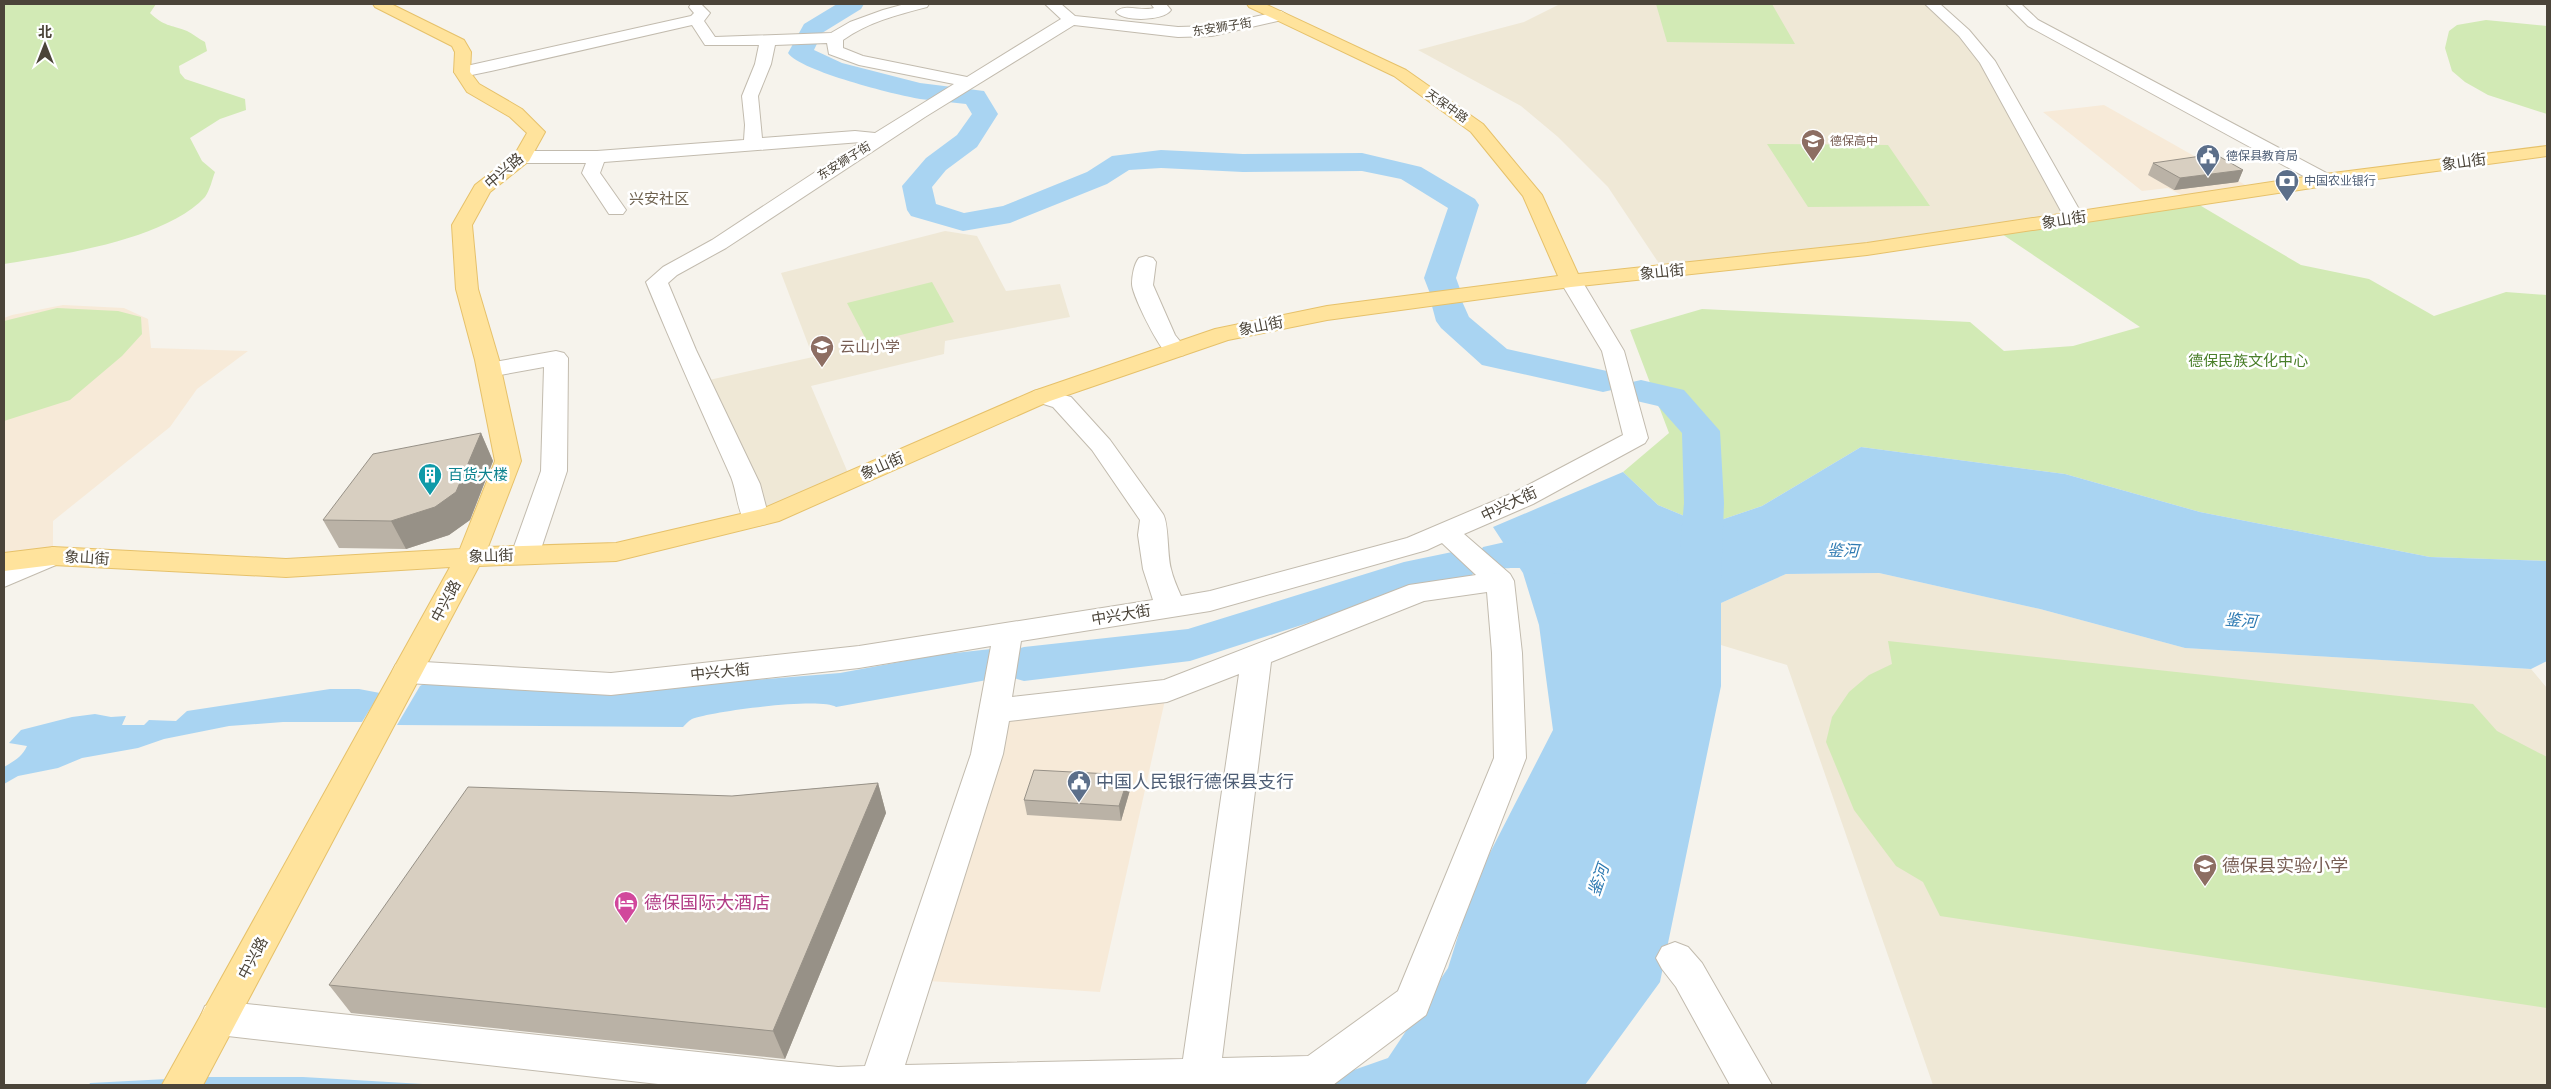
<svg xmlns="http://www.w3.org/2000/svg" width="2551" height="1089" font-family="Commissioner,'Noto Sans SC',sans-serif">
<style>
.commercial{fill:#f7ead8}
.education{fill:#efe8d6}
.green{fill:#d2eab5}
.water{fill:#a9d4f2}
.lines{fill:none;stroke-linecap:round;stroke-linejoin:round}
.river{fill:#a9d4f2;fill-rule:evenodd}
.minor-casing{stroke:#c2bbae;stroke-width:2}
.major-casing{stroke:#e6c16a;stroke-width:2}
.minor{fill:#fff;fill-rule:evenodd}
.major{fill:#ffe39c;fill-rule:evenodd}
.wall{fill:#bab2a6}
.shaded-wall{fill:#979187}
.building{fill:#d8cfc1;stroke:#979187}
.labels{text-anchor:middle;stroke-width:5;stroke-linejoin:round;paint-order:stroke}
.far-street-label{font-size:12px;fill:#4b4439;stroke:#fff}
.far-education-label{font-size:12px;fill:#785e54;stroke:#fff;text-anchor:start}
.far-service-label{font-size:12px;fill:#4e5e75;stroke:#fff;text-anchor:start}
.street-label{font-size:15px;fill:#4b4439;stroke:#fff}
.far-quarter-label{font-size:15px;fill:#6e6250;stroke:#fff}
.education-label{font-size:15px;fill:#785e54;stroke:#fff;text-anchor:start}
.park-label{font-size:15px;fill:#4a7f2a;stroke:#fff}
.culture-label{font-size:15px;fill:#0d838f;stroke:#fff;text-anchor:start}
.water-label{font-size:16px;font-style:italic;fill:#2e7ab2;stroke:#fff}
.near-service-label{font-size:18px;fill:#4e5e75;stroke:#fff;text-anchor:start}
.near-education-label{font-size:18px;fill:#785e54;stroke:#fff;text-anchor:start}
.near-hotel-label{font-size:18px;fill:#b23c85;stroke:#fff;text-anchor:start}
</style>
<rect width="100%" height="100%" fill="#f6f3ec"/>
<!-- commercial -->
<path class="commercial" d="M 2104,105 L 2256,191 L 2191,200 L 2168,188 L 2142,191 L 2043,112 Z
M 63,305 L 124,308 L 148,319 L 151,348 L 248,351 L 197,389 L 170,427 L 53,521 L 53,556 L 4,562 L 4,318 L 12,315 Z
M 1167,691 L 1100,992 L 913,980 L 994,711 Z"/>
<!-- education -->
<path class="education" d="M 1560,4 L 1932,4 L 1964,33 L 2074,218 L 1664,271 L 1608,187 L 1558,137 L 1521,106 L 1418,50 L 1524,22 Z
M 945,231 L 977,236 L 1006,291 L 1060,284 L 1070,317 L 945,341 L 944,354 L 811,386 L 851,480 L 770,515 L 709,380 L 813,357 L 781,273 Z
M 1879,573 L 2040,609 L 2185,648 L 2531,669 L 2547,688 L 2547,1085 L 1933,1085 L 1787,665 L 1721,645 L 1721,603 L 1786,574 Z"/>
<!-- green -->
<path class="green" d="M 4,4 L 156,4 L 150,13 C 165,27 169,24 187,31 C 193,34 199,39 205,42 L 207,51 L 179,66 L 180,73 L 185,79 L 245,99 L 246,110 L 220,119 L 190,138 L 202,161 L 215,172 C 212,180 210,190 205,197 C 165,240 60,255 4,264 Z
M 1656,4 L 1772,4 L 1795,44 L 1667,42 Z
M 2486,20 L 2547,26 L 2547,114 L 2488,95 L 2465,82 L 2452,71 L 2445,48 L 2449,31 L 2457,25 Z
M 1767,144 L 1888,145 L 1930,206 L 1808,207 Z
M 2191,200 L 2301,265 L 2369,279 L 2434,316 L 2506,292 L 2547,295 L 2547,561 L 2430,557 L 2200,512 L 2065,474 L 1861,447 L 1762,506 L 1706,525 L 1658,505 L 1623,472 L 1669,433 L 1630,330 L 1702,309 L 1970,322 L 2004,351 L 2073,346 L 2140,327 L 1996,230 Z
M 932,282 L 954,322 L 868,343 L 847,303 Z
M 57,308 L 118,311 L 141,317 L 142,334 L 122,356 L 70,400 L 4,421 L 4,321 Z
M 1888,641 L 2473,704 L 2497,731 L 2547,757 L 2547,1008 L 1940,916 L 1923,882 L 1896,866 L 1854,810 L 1826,742 L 1832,717 L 1849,692 L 1869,675 L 1892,664 Z"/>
<!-- water -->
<path class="water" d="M 1861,447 L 2065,474 L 2200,512 L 2430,557 L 2547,561 L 2547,661 L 2531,669 L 2185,648 L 2040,609 L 1879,573 L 1786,574 L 1721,603 L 1721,686 L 1660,982 L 1585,1085 L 1311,1085 L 1388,1058 L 1448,968 L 1475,882 L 1553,730 L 1539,625 L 1523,573 L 1493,527 L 1623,472 L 1658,505 L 1706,525 L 1762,506 Z
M 991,649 L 987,680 L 836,707 C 821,697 712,711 692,719 C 688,721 686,724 683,727 L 397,725 L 420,686 L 427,682 L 713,682 L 767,679 L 840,673 L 937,655 Z
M 330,689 L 359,689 L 380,693 L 362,722 L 283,722 L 229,726 L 164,739 L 138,748 L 82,758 L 58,768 L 18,776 L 4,784 L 4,767 C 14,761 22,757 27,746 L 9,743 L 21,730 L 72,717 L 95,714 L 111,717 L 126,716 L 122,725 L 144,725 L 149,720 L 176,721 L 187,711 Z
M 206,1077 L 303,1077 L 440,1085 L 89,1085 L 90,1083 Z"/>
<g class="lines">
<!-- river -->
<path class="river" d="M 837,4 L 864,4 L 861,9 L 822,33 L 814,50 L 842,63 L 920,83 L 984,91 L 998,114 L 977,147 L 946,170 L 932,187 L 936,204 L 964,213 L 1003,206 L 1087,172 L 1112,156 L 1161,150 L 1243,154 L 1362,153 L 1421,167 L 1475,199 L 1479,205 L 1456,278 L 1460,289 L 1452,297 L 1461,299 L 1469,317 L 1507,349 L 1616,373 L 1621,381 L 1616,389 L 1603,392 L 1482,365 L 1441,328 L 1436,321 L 1432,306 L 1440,298 L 1431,296 L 1424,278 L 1448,208 L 1401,179 L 1362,171 L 1243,172 L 1161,168 L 1129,170 L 1107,184 L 1010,223 L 963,231 L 911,216 L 907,210 L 902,186 L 926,158 L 957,135 L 972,114 L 966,104 C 951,102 935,101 920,99 C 896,95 800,71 788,53 L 804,24 Z
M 1641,380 L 1684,390 L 1720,431 L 1724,503 L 1721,581 L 1714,591 L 1699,596 L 1684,591 L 1677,581 L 1684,503 L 1682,433 L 1658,406 L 1628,399 L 1623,391 L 1628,383 Z
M 1514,540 L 1585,552 L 1592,562 L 1585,572 C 1558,579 1540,567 1514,568 C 1499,568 1500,571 1483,567 L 1477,557 L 1483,547 Z
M 1457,551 L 1472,555 L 1479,565 L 1472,575 L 1425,585 L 1190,661 L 1024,681 L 1007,676 L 1001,664 L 1007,652 L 1024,647 L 1188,629 L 1404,562 Z"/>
<!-- minor casing -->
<g class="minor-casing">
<path id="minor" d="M 691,4 L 701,4 L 710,13 L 704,21 L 715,37 L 831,33 L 850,22 L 883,10 L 905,4 L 929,4 L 927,7 C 897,15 868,22 843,40 L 843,48 L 863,56 L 967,77 L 1061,19 L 1045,4 L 1061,4 L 1075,16 L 1178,27 L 1212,26 L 1281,11 L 1289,16 L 1286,19 L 1212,36 L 1178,37 L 1074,25 L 925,117 L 726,248 L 677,275 L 668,283 L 696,350 L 760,484 L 769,518 L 766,524 L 756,526 L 746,524 C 737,510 737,492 731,477 C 702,412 673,348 646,282 L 663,267 L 712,240 L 861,142 L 604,162 L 600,173 L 626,210 L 623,214 L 609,214 L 582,173 L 586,163 L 523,163 L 517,161 L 514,157 L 517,153 L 523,151 L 597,151 L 744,140 L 745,125 L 742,96 L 755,64 L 759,45 L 705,45 L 692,25 L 491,71 L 462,77 L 454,72 L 462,67 L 691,16 L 694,13 L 689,7 ZM 827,43 L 829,54 L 859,65 L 954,84 L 875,133 L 855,131 L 762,138 L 758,96 L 771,64 L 775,45 Z
M 1151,4 L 1166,4 L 1171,10 C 1164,21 1123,22 1116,12 C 1124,3 1142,12 1154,8 Z
M 1925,4 L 1940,4 L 1969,30 L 1995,61 L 2084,218 L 2081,222 L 2067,222 L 1980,63 L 1959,36 Z
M 2006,4 L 2021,4 L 2038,20 L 2332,176 L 2334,180 L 2332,184 L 2318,184 L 2028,26 Z
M 1146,256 L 1153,258 L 1156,262 L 1153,285 L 1175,335 L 1187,350 L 1184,355 C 1179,356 1174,358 1169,355 C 1159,350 1132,294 1132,284 C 1132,276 1134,264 1139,258 Z
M 1571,275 L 1579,276 L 1624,351 L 1648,438 L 1645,443 L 1533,504 L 1464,534 L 1510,574 L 1514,581 L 1522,653 L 1526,758 L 1426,1015 L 1333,1085 L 667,1085 L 219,1035 L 205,1030 L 200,1018 L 205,1006 L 219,1001 L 838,1067 L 865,1066 L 971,754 L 991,646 L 859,668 L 611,695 L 407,683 L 396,680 L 392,672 L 396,664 L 407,661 L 611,673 L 859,646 L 1153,600 L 1143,569 L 1138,535 L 1140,520 L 1092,450 L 1053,407 L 1034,401 L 1030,396 L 1034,391 L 1042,389 L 1071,397 L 1110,440 L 1163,514 C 1169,524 1167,555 1171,569 C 1173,578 1177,587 1181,596 L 1210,591 L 1407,538 L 1515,492 L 1623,435 L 1602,351 L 1560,281 L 1563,276 ZM 1442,543 L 1476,575 L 1409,585 L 1164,680 L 1012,697 L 1021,641 L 1210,611 L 1427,550 ZM 1487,592 L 1492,653 L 1494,758 L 1398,991 L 1308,1056 L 1222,1058 L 1271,662 L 1424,601 ZM 1239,674 L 1183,1059 L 905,1065 L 1003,754 L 1009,721 L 1167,702 Z
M 556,351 L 564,353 L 568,358 L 567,471 L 539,555 L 535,561 L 525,564 L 515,561 L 511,555 L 541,471 L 544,367 L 489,377 L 481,375 L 477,370 L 481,365 L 489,363 Z
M 53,547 L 63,550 L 67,556 L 63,562 L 4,587 L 4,567 Z
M 1675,942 L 1688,947 L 1702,963 L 1772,1085 L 1730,1085 L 1676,987 L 1662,969 L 1656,958 L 1662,947 Z"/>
</g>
<!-- major casing -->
<g class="major-casing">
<path id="major" d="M 373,4 L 391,4 L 464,40 L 471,52 L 470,72 L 479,84 L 522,109 L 545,132 L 529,161 L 490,192 L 472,225 L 478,289 L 499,360 L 521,461 L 488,547 L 616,543 L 762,509 L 1034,391 L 1215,329 L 1327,306 L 1558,276 L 1523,196 L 1471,132 L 1394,76 L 1249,7 L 1247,4 L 1265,4 L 1406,70 L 1483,124 L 1542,195 L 1578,274 L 1867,243 L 2325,174 L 2547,146 L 2547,156 L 2325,186 L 1867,255 L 1571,287 L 1327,320 L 1228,340 L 1050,401 L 779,521 L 616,561 L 479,566 L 203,1085 L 162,1085 L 450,567 L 286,577 L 53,565 L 4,571 L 4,553 L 53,547 L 286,559 L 460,549 L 495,461 L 475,360 L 456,289 L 452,225 L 475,185 L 515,154 L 527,133 L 510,117 L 467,92 L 454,72 L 455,52 L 452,46 L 375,7 Z"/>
</g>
<!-- minor -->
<use href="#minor" class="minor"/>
<!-- major -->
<use href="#major" class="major"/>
</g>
<!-- wall -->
<path class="wall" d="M 2153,163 L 2243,170 L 2238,182 L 2174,190 L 2148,175 Z
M 481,433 L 493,461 L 470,520 L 449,535 L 406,549 L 339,548 L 323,520 Z
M 878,783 L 886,813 L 785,1059 L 351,1013 L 329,985 L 732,796 Z
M 1130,790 L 1121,821 L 1027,815 L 1024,800 Z"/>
<!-- shaded-wall -->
<path class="shaded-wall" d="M 2243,170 L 2238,182 L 2174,190 L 2180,178 Z
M 481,433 L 493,461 L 470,520 L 449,535 L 406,549 L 391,521 Z
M 1129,775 L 1130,790 L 1121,821 L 1119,806 Z
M 878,783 L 886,813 L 785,1059 L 773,1031 Z"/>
<!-- building -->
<path class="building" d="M 2215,154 L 2243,170 L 2180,178 L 2153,163 Z
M 481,433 L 456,492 L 435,507 L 391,521 L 323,520 L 373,454 Z
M 1034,770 L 1129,775 L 1119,806 L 1024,800 Z
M 878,783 L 773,1031 L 329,985 L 468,787 L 732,796 Z"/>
<!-- icons -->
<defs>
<g id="school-pin" transform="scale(1.25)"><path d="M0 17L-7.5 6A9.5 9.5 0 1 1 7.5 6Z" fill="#8d6e63" stroke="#fff"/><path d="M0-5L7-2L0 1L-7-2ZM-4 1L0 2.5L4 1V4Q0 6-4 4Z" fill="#fff"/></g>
<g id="civic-pin" transform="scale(1.25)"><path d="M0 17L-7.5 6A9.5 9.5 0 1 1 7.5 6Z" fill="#5c6f8a" stroke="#fff"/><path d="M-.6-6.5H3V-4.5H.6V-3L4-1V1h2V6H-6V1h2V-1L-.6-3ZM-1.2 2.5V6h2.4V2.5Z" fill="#fff"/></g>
<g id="bank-pin" transform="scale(1.25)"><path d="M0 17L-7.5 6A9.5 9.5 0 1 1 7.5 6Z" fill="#5c6f8a" stroke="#fff"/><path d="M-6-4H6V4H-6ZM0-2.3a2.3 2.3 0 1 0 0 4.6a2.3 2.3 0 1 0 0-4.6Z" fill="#fff"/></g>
<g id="building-pin" transform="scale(1.25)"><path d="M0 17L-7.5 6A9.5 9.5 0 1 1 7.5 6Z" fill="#0f9aa8" stroke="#fff"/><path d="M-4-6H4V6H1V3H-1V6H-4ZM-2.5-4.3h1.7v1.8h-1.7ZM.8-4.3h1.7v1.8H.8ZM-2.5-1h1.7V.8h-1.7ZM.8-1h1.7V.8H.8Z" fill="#fff"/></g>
<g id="hotel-pin" transform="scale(1.25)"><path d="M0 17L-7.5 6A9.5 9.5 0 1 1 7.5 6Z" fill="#d1479c" stroke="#fff"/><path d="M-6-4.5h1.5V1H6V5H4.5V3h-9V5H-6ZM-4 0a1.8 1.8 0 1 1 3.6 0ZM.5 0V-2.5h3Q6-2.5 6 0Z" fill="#fff"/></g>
</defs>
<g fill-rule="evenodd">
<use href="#school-pin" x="1813" y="141"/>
<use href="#civic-pin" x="2208" y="156"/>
<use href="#bank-pin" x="2287" y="181"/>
<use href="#school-pin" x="822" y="347"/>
<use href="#building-pin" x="430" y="475"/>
<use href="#civic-pin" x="1079" y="782"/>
<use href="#school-pin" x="2205" y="866"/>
<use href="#hotel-pin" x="626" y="903"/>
</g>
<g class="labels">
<!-- far-street labels -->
<g class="far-street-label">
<text transform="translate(1222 27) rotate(-9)" y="4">东安狮子街</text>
<text transform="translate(1447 106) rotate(35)" y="4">天保中路</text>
<text transform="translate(844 161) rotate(-32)" y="4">东安狮子街</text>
</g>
<!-- far-education labels -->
<g class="far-education-label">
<text x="1830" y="145">德保高中</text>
</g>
<!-- far-service labels -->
<g class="far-service-label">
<text x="2226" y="160">德保县教育局</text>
<text x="2304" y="185">中国农业银行</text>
</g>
<!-- street labels -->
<g class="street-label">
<text transform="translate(2464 162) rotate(-8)" y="5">象山街</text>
<text transform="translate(504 171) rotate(-41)" y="5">中兴路</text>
<text transform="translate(2064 220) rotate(-9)" y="5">象山街</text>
<text transform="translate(1662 272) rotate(-6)" y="5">象山街</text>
<text transform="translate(1261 326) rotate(-11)" y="5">象山街</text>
<text transform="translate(882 466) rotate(-24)" y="5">象山街</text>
<text transform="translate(1509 504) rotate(-25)" y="5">中兴大街</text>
<text transform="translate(491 556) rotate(-2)" y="5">象山街</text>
<text transform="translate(87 558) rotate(3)" y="5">象山街</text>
<text transform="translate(446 601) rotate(-62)" y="5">中兴路</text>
<text transform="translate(1121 615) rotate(-9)" y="5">中兴大街</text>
<text transform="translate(720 672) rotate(-6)" y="5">中兴大街</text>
<text transform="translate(253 958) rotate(-62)" y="5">中兴路</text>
</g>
<!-- far-quarter labels -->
<g class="far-quarter-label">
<text x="659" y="204">兴安社区</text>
</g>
<!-- education labels -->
<g class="education-label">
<text x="840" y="352">云山小学</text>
</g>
<!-- park labels -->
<g class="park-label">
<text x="2248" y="366">德保民族文化中心</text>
</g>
<!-- culture labels -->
<g class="culture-label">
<text x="448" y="480">百货大楼</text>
</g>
<!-- water labels -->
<g class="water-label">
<text transform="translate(1843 550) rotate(2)" y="6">鉴河</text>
<text transform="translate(2241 620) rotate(4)" y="6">鉴河</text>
<text transform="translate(1598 880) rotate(-71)" y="6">鉴河</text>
</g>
<!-- near-service labels -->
<g class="near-service-label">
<text x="1096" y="788">中国人民银行德保县支行</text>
</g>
<!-- near-education labels -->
<g class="near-education-label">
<text x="2222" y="872">德保县实验小学</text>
</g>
<!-- near-hotel labels -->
<g class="near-hotel-label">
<text x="644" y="909">德保国际大酒店</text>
</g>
</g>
<!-- border -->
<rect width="2551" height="1089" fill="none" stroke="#4b4439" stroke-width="10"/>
<!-- north arrow -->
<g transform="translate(45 45)" stroke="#ffffff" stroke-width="4" paint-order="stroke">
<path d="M0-4L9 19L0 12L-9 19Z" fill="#4b4439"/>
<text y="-8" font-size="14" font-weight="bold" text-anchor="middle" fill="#4b4439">北</text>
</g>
</svg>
